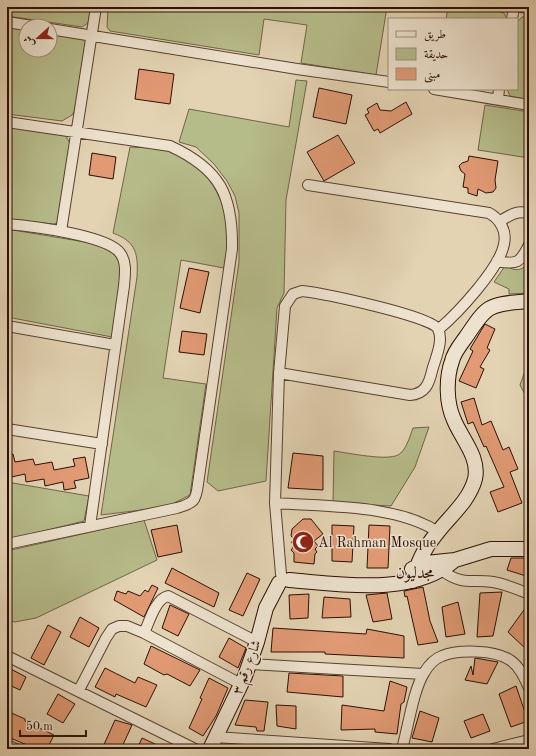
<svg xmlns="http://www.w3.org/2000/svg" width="536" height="756" font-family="'Old Standard TT',Amiri,serif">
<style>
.green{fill:#b6bb8a;stroke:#706547}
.building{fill:#e19a74;stroke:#2a0f04}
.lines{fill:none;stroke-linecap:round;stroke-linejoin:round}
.street-casing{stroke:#584030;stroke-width:12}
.secondary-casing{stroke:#2a0f04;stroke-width:16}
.street{stroke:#ede2ce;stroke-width:10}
.secondary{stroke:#ede2ce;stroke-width:14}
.labels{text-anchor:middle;stroke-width:3;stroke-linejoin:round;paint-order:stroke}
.poi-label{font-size:14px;fill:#2a0f04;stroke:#ede2ce;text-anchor:start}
.street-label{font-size:14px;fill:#2a0f04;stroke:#ede2ce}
.quarter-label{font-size:16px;fill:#2a0f04;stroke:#ede2ce}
</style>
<rect width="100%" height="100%" fill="#e3d3b3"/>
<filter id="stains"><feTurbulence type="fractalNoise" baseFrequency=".005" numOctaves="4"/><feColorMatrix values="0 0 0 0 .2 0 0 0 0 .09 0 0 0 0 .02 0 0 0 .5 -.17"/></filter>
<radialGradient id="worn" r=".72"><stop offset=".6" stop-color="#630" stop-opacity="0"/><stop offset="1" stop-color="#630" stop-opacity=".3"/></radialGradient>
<!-- green -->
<path class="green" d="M 7,7 L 91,7 L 88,23 L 82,27 L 7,16 Z
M 108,7 L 387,7 L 376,75 L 301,63 L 307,25 L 264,19 L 259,55 L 110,31 L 107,27 Z
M 448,7 C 467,7 486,7 504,13 L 507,19 L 446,19 Z
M 529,16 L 529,100 L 510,96 L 507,89 L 517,89 L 517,22 L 522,17 Z
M 7,26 L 26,29 L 26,50 L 50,50 L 50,33 L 86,39 L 88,42 L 75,110 L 72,115 L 62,121 L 7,114 Z
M 296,80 L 307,81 L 286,200 L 284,293 L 277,308 L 266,481 L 218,491 L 207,482 L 239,262 L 239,213 L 235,196 L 227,181 L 214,164 L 196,147 L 179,142 L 189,109 L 289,127 Z
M 485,105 L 529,112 L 529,158 L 478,150 Z
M 7,125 L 64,133 L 70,143 L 59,222 L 54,224 L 7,220 Z
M 130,147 C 142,148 156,147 167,150 C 206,159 231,206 229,244 C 228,252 225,260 224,268 L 181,260 L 163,378 L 206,384 L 190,495 L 166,507 L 101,515 L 137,277 C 138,254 137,242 113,233 Z
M 13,230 L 103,245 L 120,260 L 120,287 L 112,337 L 7,317 L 7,231 Z
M 529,261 L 529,293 L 509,294 L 509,289 L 494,282 L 505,266 C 516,271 522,272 529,261 Z
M 529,360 L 529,402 L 520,385 Z
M 429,427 L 415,467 L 391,506 L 333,503 L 334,451 C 349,453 386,461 398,455 C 406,451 410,436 413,428 Z
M 7,482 L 89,496 L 84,521 L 7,540 Z
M 144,520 L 157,560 L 36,618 L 15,622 L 7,620 L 7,551 Z"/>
<!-- building -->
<path class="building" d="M 139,69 L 174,74 L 170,104 L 135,99 Z
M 319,88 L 352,95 L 346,124 L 313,117 Z
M 406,102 L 412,114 L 380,133 L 378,129 L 374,131 L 365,115 L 369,113 L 367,109 L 377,103 L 380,110 L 391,111 Z
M 338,135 L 355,163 L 324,181 L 307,152 Z
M 92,153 L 116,157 L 113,179 L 89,175 Z
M 469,156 L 498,161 L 495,180 L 496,188 L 493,192 L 486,193 L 478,189 L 477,196 L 468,193 L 468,188 L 463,187 L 465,174 L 461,171 L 459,166 L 462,163 L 468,161 Z
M 189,268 L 209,272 L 200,313 L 180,308 Z
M 485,324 L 495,329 L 487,348 L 490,350 L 480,367 L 484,369 L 476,388 L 459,381 L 473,351 L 470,349 Z
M 182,331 L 207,334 L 204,355 L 179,352 Z
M 474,398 L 482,425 L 491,421 L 503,450 L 509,447 L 518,469 L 510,472 L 522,503 L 498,512 L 490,492 L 504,487 L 486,446 L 484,447 L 473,422 L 468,424 L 461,402 Z
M 293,453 L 323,456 L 323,490 L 288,488 Z
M 13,454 L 15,462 L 33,459 L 35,465 L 52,462 L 54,470 L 75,466 L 73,459 L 85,457 L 89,478 L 74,481 L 76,488 L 64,490 L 63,482 L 45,486 L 44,479 L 26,482 L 25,474 L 7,478 L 7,455 Z
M 303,519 L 311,519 L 323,534 L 314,541 L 318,546 L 315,549 L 317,552 L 315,554 L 314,564 L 294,562 L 294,553 L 291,550 L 294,546 L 291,542 L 294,539 L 291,536 L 292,529 Z
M 177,525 L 182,552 L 158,557 L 151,530 Z
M 332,525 L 354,526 L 352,562 L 332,561 Z
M 369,525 L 390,526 L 388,568 L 367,568 Z
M 511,558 L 529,558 L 529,577 L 507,570 Z
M 172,568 L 219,593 L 214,607 L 165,583 Z
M 247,573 L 260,579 L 243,616 L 229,610 Z
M 152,585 L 158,588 L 144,617 L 114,600 L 117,591 L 126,594 L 128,591 L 140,596 L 145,590 L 148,592 Z
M 423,587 L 430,621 L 438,642 L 418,645 L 407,596 L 405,597 L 404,591 Z
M 502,592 L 493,636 L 477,637 L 480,593 Z
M 387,593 L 392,619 L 373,622 L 366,595 Z
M 309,594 L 308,618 L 290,619 L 289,595 Z
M 324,597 L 350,599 L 351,617 L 322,618 Z
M 458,602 L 465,634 L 446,637 L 442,607 Z
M 529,603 L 529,652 L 508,632 Z
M 170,605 L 189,614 L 178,636 L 162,628 Z
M 80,617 L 99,628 L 89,647 L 70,637 Z
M 48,625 L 61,632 L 44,665 L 31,658 Z
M 273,628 L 366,634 L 367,629 L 404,636 L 404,658 L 325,654 L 325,652 L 271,652 Z
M 229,638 L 246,648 L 238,668 L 219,657 Z
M 151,646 L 200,670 L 190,686 L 167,674 L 164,675 L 144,664 Z
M 475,658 L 498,662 L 487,684 L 465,680 L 471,666 L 473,675 Z
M 7,667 L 26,677 L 20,690 L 7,684 Z
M 105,668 L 135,683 L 138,677 L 157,685 L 146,707 L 116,694 L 115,697 L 95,687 Z
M 289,673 L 343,676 L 343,697 L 287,692 Z
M 209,678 L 228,688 L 216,716 L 203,736 L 189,728 L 202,699 L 200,698 Z
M 390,681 L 407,687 L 404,702 L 401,704 L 397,734 L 375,732 L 375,729 L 341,730 L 342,705 L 384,711 Z
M 516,686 L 528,721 L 511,727 L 499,694 Z
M 58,694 L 75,704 L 63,723 L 47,714 Z
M 245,700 L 268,702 L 264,731 L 257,731 L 256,727 L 235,725 Z
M 276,705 L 296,706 L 296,729 L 277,726 Z
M 7,711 L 25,719 L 25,721 L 54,735 L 47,749 L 32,749 L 26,746 L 27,745 L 8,737 Z
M 420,711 L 439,718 L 432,742 L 412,738 Z
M 483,714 L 490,731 L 471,738 L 464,721 Z
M 115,720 L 132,725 L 121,749 L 102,749 Z
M 142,738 L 166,749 L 137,749 Z"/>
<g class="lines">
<!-- street casing -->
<g class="street-casing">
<path id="street" d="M 521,7 L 529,8
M 512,19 L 514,7
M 7,22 L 32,26
M 50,29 L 297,69 L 389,82
M 434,89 L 529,105
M 498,99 L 499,89
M 7,122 L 170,146 C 220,169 233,195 232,249 L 198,484 C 196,501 194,503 177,508 L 7,544
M 308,185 L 489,213 C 500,219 507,231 504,244 C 500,268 457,314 439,329
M 500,221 C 509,216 518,209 529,214
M 7,224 C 30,226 107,235 120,253 C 127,262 125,275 124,286 L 90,526
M 61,231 L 96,7
M 497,261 C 517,265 520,263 529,245
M 302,291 C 321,293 432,316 438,329 C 444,341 435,359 432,371 C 429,384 425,394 410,395 L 279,373 L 285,306 L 293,294 Z
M 7,326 L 115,345
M 279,373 L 275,503 L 281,574
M 7,429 L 102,444
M 275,503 C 325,507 396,504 438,532
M 441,570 C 463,586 470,579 493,582 C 505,584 517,589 529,594
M 144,633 C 149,623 155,599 168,596 L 257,642
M 7,656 L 195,749
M 249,664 L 423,674
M 79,690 L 106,638 L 112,629 L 119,626 L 127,626 L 144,633 L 241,684
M 215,737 L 389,749
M 7,745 L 16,749
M 402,749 C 408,728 413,691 424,673 C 428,666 434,659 442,656 C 458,649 495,650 510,660 C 520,667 524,677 529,688
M 493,749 L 529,740"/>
</g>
<!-- secondary casing -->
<g class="secondary-casing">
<path id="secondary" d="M 412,569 L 426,563 L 455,560 L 491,549 L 529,549
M 289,580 C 340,584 412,597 455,560
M 413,581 C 417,562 425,547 437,533 C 451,515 469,501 475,479 C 480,457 461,438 454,420 C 446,403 446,378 452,361 C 454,352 461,344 466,337 C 489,303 488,305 529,301
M 210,749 L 245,676 L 257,642 L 266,608 L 279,583"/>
</g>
<!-- street -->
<use href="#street" class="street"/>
<!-- secondary -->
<use href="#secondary" class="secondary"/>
</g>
<!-- icons -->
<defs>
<g id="mosque-disc" transform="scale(1.15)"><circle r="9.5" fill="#8f2418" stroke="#ede2ce"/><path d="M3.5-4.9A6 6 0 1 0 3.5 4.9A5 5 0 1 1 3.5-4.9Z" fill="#fff"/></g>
</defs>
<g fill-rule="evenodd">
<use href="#mosque-disc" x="303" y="542"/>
</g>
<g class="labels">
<!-- poi labels -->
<g class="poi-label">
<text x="318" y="547">Al Rahman Mosque</text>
</g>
<!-- street labels -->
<g class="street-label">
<text transform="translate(246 667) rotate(-69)" y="5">شارع رقم ٣</text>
</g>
<!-- quarter labels -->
<g class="quarter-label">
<text x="415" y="578">مجدليون</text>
</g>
</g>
<!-- margin -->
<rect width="536" height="756" fill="none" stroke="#e3d3b3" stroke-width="24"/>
<rect x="8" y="8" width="520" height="740" fill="none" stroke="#2a0f04" stroke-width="2"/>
<rect x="12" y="12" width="512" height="732" fill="none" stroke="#2a0f04"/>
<!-- legend -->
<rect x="388" y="18" width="130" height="72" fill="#ede2ce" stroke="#9f8e7d"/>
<rect x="396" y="31" width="20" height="6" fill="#ede2ce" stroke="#9f8e7d"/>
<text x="424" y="38" font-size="12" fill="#2a0f04">طريق</text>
<rect x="396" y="48" width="20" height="12" fill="#b6bb8a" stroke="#9f8e7d"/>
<text x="424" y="58" font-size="12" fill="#2a0f04">حديقة</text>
<rect x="396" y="68" width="20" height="12" fill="#e19a74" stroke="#9f8e7d"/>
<text x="424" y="78" font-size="12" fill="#2a0f04">مبنى</text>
<!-- north arrow -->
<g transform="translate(38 38) rotate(249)"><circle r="19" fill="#ede2ce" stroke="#9f8e7d"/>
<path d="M0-3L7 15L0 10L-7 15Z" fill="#8f2418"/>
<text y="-6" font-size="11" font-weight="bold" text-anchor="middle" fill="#2a0f04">ش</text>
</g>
<!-- scale -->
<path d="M20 730v6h66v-6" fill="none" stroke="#2a0f04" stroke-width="2"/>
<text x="26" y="730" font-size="12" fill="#2a0f04" stroke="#ede2ce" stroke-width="3" paint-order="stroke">50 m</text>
<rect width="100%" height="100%" filter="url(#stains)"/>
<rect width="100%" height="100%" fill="url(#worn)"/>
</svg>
